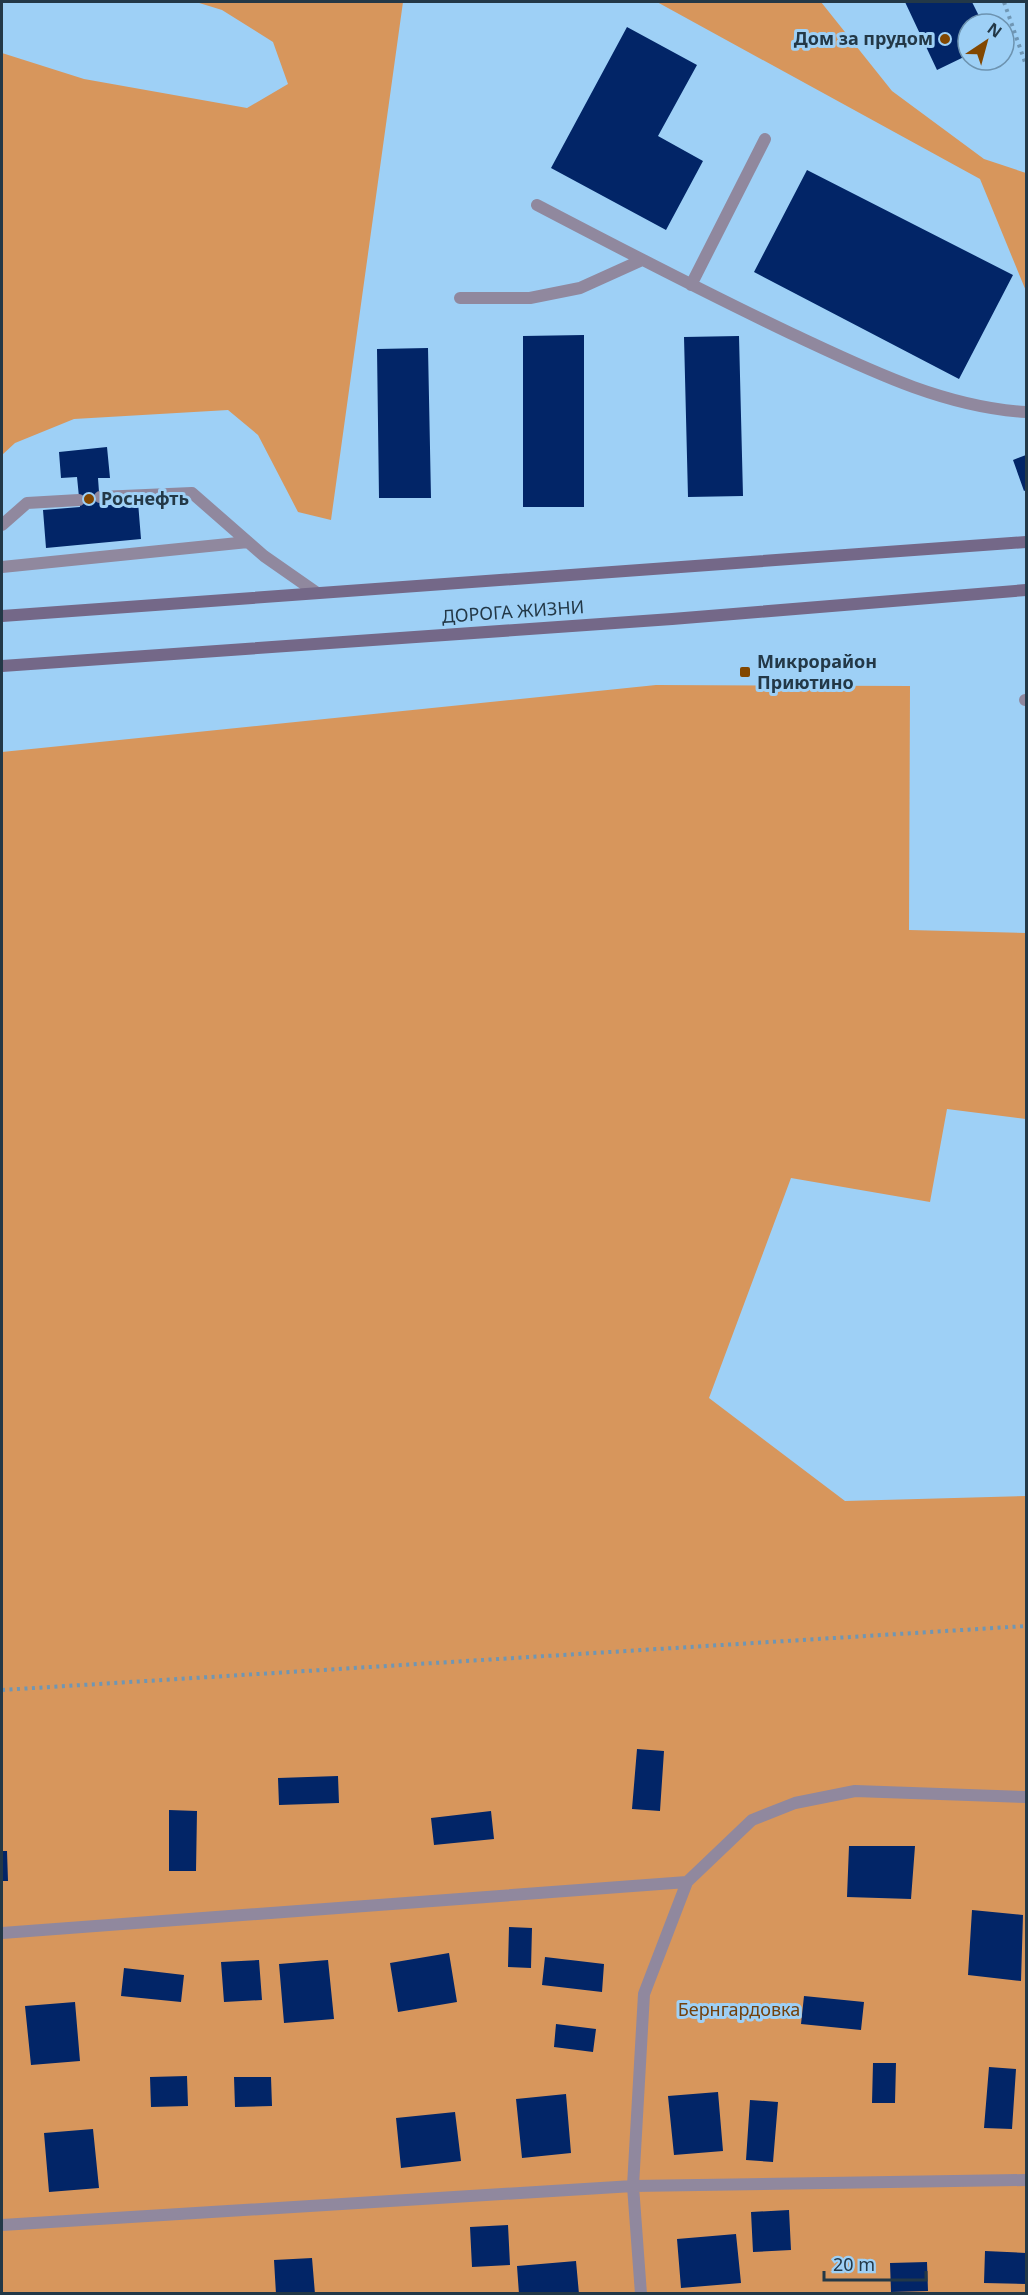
<svg xmlns="http://www.w3.org/2000/svg" width="1028" height="2295" font-family="'Noto Sans',sans-serif">
<style>
.green{fill:#d7965c}
.building{fill:#022567}
.lines{fill:none;stroke-linecap:round;stroke-linejoin:round}
.path{stroke:#6f96b4;stroke-width:4;stroke-dasharray:3 4.5;stroke-linecap:butt}
.service{stroke:#90889e;stroke-width:12}
.minor{stroke:#90889e;stroke-width:12}
.secondary{stroke:#746888;stroke-width:12}
.poi-dot{fill:#824700;stroke:#9ed0f6;stroke-width:2}
.labels{text-anchor:middle;stroke-width:6;stroke-linejoin:round;paint-order:stroke}
.poi-label{font-size:18px;font-weight:bold;fill:#233847;stroke:#9ed0f6;text-anchor:start}
.street-label{font-size:18px;fill:#233847;stroke:#9ed0f6}
.park-label{font-size:18px;fill:#72410d;stroke:#9ed0f6}
</style>
<rect width="100%" height="100%" fill="#9ed0f6"/>
<!-- green -->
<path class="green" d="M 196,2 L 403,2 L 331,520 L 298,512 L 258,435 L 228,410 L 74,419 L 15,443 L 2,455 L 2,53 L 84,79 L 247,108 L 288,84 L 273,42 L 222,10 Z
M 657,2 L 821,2 L 892,91 L 984,159 L 1026,173 L 1026,291 L 980,179 Z
M 656,685 L 910,686 L 909,930 L 1026,933 L 1026,1119 L 947,1109 L 930,1202 L 791,1178 L 709,1398 L 845,1501 L 1026,1496 L 1026,2293 L 2,2293 L 2,752 Z"/>
<!-- building -->
<path class="building" d="M 905,2 L 972,2 L 983,24 L 968,24 L 968,55 L 937,70 Z
M 627,27 L 697,65 L 658,136 L 703,161 L 666,230 L 551,168 Z
M 807,170 L 1013,275 L 959,379 L 754,272 Z
M 584,335 L 584,507 L 523,507 L 523,336 Z
M 739,336 L 743,496 L 688,497 L 684,337 Z
M 428,348 L 431,498 L 379,498 L 377,349 Z
M 107,447 L 110,478 L 98,478 L 100,506 L 138,502 L 141,539 L 46,548 L 43,510 L 80,507 L 77,477 L 61,478 L 59,452 Z
M 1026,455 L 1026,490 L 1024,491 L 1013,460 Z
M 637,1749 L 664,1751 L 660,1811 L 632,1809 Z
M 338,1776 L 339,1803 L 279,1805 L 278,1778 Z
M 169,1810 L 197,1811 L 196,1871 L 169,1871 Z
M 491,1811 L 494,1839 L 434,1845 L 431,1818 Z
M 849,1846 L 915,1846 L 911,1899 L 847,1897 Z
M 2,1851 L 7,1851 L 8,1881 L 2,1881 Z
M 972,1910 L 1023,1915 L 1021,1981 L 968,1975 Z
M 509,1927 L 532,1928 L 531,1968 L 508,1967 Z
M 449,1953 L 457,2002 L 398,2012 L 390,1963 Z
M 545,1957 L 604,1964 L 602,1992 L 542,1985 Z
M 259,1960 L 262,2000 L 224,2002 L 221,1962 Z
M 328,1960 L 334,2019 L 284,2023 L 279,1964 Z
M 124,1968 L 184,1975 L 181,2002 L 121,1996 Z
M 804,1996 L 864,2002 L 861,2030 L 801,2024 Z
M 75,2002 L 80,2061 L 31,2065 L 25,2006 Z
M 556,2024 L 596,2029 L 593,2052 L 554,2047 Z
M 873,2063 L 896,2063 L 895,2103 L 872,2103 Z
M 989,2067 L 1016,2069 L 1012,2129 L 984,2128 Z
M 187,2076 L 188,2106 L 151,2107 L 150,2077 Z
M 234,2077 L 271,2077 L 272,2106 L 235,2107 Z
M 718,2092 L 723,2151 L 674,2155 L 668,2096 Z
M 566,2094 L 571,2153 L 522,2158 L 516,2099 Z
M 750,2100 L 778,2102 L 773,2162 L 746,2160 Z
M 455,2112 L 461,2161 L 401,2168 L 396,2118 Z
M 93,2129 L 99,2188 L 49,2192 L 44,2133 Z
M 789,2210 L 791,2250 L 753,2252 L 751,2212 Z
M 508,2225 L 510,2265 L 472,2267 L 470,2227 Z
M 736,2234 L 741,2283 L 681,2288 L 677,2239 Z
M 985,2251 L 1026,2253 L 1026,2284 L 984,2283 Z
M 312,2258 L 315,2294 L 276,2294 L 274,2260 Z
M 576,2261 L 579,2294 L 519,2294 L 517,2266 Z
M 927,2262 L 928,2291 L 891,2292 L 890,2263 Z"/>
<g class="lines">
<!-- path -->
<path class="path" d="M 1004,2 L 1026,65
M 2,1690 L 1026,1626"/>
<!-- service -->
<path class="service" d="M 537,205 C 621,249 704,292 790,333 C 865,368 942,407 1026,412
M 691,285 L 765,139
M 460,298 L 530,298 L 580,288 L 642,260
M 100,497 L 192,493 L 264,556 L 317,593
M 2,525 L 27,503 L 79,500
M 2,567 L 248,542
M 1025,700 L 1026,700"/>
<!-- minor -->
<path class="minor" d="M 2,1933 L 687,1882 L 752,1820 L 795,1803 L 855,1791 L 1026,1797
M 2,2225 L 633,2186 L 1026,2180
M 641,2294 L 633,2186 L 644,1994 L 687,1882"/>
<!-- secondary -->
<path class="secondary" d="M 2,616 L 1026,542
M 2,666 L 672,619 L 1026,590"/>
</g>
<!-- markers -->
<g class="poi-dot">
<circle cx="945" cy="39" r="6"/>
<circle cx="89" cy="499" r="6"/>
<rect x="739" y="666" width="12" height="12" rx="3"/>
</g>
<g class="labels">
<!-- poi labels -->
<g class="poi-label">
<text x="933" y="45" text-anchor="end">Дом за прудом</text>
<text x="101" y="505">Роснефть</text>
<text x="757" y="668">Микрорайон<tspan x="757" dy="21">Приютино</tspan></text>
</g>
<!-- street labels -->
<g class="street-label">
<text transform="translate(513 612) rotate(-4)" y="6">ДОРОГА ЖИЗНИ</text>
</g>
<!-- park labels -->
<g class="park-label">
<text x="739" y="2016">Бернгардовка</text>
</g>
</g>
<!-- border -->
<rect width="1028" height="2295" fill="none" stroke="#233847" stroke-width="6"/>
<!-- north arrow -->
<g transform="translate(986 42) rotate(36)"><circle r="28" fill="#9ed0f6" stroke="#6d93b0" stroke-width="1.5"/>
<path d="M0-4.5L10 22L0 15L-10 22Z" fill="#824700"/>
<text y="-9" font-size="16" font-weight="bold" text-anchor="middle" fill="#233847">N</text>
</g>
<!-- scale -->
<path d="M824 2271v9h102v-9" fill="none" stroke="#233847" stroke-width="3"/>
<text x="833" y="2271" font-size="18" fill="#233847" stroke="#9ed0f6" stroke-width="4.5" paint-order="stroke">20 m</text>
</svg>
